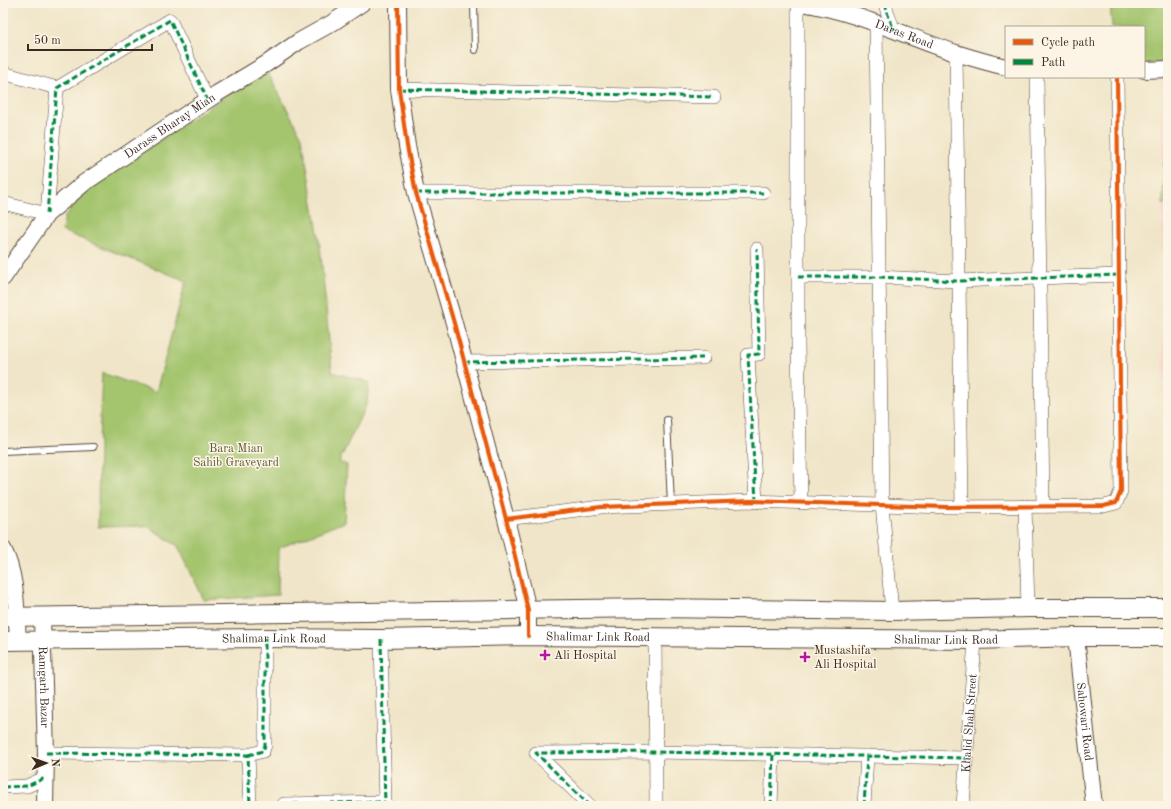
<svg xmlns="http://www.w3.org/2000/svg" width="1171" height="809" font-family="'Old Standard TT',serif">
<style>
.built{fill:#f7d0cd}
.green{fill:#a4c56e;stroke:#707846}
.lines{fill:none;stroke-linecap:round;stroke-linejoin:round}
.service-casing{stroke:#564638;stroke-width:8}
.minor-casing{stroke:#564638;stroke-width:14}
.tertiary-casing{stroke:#564638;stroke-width:18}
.secondary-casing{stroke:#564638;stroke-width:20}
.service{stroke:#fff;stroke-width:6}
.minor{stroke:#fff;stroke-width:13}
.tertiary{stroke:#fff;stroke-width:16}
.secondary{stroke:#fff;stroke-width:18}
.quiet{stroke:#00873e;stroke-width:3;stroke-dasharray:6 3;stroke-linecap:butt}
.cycleway-casing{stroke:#fcf5e5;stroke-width:6}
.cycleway{stroke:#e8590c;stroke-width:4}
.poi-dot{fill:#b5179e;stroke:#fcf5e5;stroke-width:1.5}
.labels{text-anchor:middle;stroke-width:3;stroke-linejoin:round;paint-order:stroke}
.street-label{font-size:12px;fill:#3b2a1e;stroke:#fcf5e5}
.park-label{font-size:12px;fill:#5a5836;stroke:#fcf5e5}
.poi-label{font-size:12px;fill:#3b2a1e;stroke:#fcf5e5;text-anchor:start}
</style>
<rect width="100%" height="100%" fill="#fcf5e5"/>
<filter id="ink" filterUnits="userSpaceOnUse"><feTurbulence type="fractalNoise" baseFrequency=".025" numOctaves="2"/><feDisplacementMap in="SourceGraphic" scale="8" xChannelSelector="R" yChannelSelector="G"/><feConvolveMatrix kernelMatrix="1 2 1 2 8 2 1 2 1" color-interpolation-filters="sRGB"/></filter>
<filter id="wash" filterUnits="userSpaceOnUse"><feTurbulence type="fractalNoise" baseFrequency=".012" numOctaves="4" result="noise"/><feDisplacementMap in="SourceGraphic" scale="16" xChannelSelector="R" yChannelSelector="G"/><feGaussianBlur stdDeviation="0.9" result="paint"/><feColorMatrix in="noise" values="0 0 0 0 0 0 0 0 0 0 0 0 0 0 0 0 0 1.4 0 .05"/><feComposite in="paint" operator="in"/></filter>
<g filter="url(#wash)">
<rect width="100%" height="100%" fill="#f0e5c8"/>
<!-- built -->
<path class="built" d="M 1163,75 L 1168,75 L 1168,595 L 1166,595 L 1165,515 L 1162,233 Z"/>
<!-- green -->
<path class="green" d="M 1110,3 L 1168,3 L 1168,62 L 1144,64 L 1144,27 L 1112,27 Z
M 266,69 L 302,137 L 320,245 L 332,372 L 369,382 L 367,403 L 339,462 L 347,465 L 344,522 L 279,548 L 278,595 L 204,600 L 178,546 L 147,526 L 98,527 L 99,443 L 102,373 L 156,392 L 186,281 L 62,231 L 65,216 L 89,188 Z
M 1164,162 L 1168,162 L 1168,204 L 1163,204 Z"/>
</g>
<g filter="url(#ink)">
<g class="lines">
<!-- service casing -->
<g class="service-casing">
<path id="service" d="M 474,3 L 475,50
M 667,420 L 671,504
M 3,451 L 93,447"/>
</g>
<!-- minor casing -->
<g class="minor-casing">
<g id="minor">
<path d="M 798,3 L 798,345 L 801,503"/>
<path d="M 885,3 L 888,15 L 894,30"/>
<path d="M 876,24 L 882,505 L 892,611"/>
<path d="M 956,53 L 962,507"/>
<path d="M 3,73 L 57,88"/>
<path d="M 1037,77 L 1043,506"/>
<path d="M 399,89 L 714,97"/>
<path d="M 416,193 L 763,193"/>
<path d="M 3,203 L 47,214 L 57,88 L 170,20 L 207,99"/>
<path d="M 798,277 L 879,277 L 958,281 L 1119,275"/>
<path d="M 464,362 L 703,358"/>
<path d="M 756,502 L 748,355 L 759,354 L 757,249"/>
<path d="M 1025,506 L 1028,608"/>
<path d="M 506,519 L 601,507 L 750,501 L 946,507 L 1104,506 L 1116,503 L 1121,491 L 1117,77"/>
<path d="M 655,636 L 656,806"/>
<path d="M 381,639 L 385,806"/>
<path d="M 46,753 L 248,755 L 250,806"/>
<path d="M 248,755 L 263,751 L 265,745 L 265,638"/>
<path d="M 3,787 L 27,786 L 45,778"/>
<path d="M 284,804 L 384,802"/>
<path d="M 590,806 L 536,753 L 656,752 L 966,758"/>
<path d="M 771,806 L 773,754"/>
<path d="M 864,806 L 867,756"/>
<path id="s1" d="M 963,806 L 975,640"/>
</g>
</g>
<!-- tertiary casing -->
<g class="tertiary-casing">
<g id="tertiary">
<path d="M 398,3 L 399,89 L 407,146 L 416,193 L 454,323 L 506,519 L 528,610 L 528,636"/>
<path id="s2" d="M 802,3 C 855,11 905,36 956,53 C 972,58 989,63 1006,67"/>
<path d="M 1144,70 L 1168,69"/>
<path id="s3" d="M 3,278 L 47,214 L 84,183 L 218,93 L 266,64 L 298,42 L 332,23 L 362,3"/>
<path d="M 3,549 C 17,576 16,610 18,641"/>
<path id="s4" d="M 42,617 L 46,753 L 45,806"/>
<path id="s5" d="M 1076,637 L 1094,806"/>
</g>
</g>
<!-- secondary casing -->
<g class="secondary-casing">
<g id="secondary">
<path d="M 3,617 L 655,608 L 892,611 L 1028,608 L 1168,608"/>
<path id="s6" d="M 3,641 L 265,638 L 381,639 L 528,636 L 975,640 L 1076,637 L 1168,637"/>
</g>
</g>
<!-- service -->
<use href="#service" class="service"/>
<!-- minor -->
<use href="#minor" class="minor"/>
<!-- tertiary -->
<use href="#tertiary" class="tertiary"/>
<!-- secondary -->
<use href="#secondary" class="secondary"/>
<!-- quiet -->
<path class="quiet" d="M 885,3 L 888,15 L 894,30
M 805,4 L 805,3
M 399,89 L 714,97
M 416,193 L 763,193
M 47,214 L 57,88 L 170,20 L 207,99
M 798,277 L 879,277 L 958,281 L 1119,275
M 464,362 L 703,358
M 756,502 L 748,355 L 759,354 L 757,249
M 381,639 L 385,806
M 46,753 L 248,755 L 250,806
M 248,755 L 263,751 L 265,745 L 265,638
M 3,787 L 27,786 L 45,778
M 284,804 L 384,802
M 590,806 L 536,753 L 656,752 L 966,758
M 771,806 L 773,754
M 864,806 L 867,756"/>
<!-- cycleway casing -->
<g class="cycleway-casing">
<path id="cycleway" d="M 398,3 L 399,89 L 407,146 L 416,193 L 454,323 L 506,519 L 528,610 L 528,636
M 506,519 L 601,507 L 750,501 L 946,507 L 1104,506 L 1116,503 L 1121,491 L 1117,77"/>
</g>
<!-- cycleway -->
<use href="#cycleway" class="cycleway"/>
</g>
</g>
<!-- markers -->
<g class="poi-dot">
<path d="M543 649h4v4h4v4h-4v4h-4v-4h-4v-4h4z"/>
<path d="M803 651h4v4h4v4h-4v4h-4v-4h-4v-4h4z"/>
</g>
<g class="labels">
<!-- street labels -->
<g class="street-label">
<text dy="4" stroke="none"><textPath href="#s2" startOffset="107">Daras Road</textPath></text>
<text dy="4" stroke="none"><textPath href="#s3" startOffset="229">Darass Bharay Mian</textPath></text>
<text dy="4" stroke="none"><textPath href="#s6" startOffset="595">Shalimar Link Road</textPath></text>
<text dy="4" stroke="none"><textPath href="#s6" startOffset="271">Shalimar Link Road</textPath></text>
<text dy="4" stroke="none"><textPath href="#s6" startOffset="943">Shalimar Link Road</textPath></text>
<text dy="4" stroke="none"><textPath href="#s4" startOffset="70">Ramgarh Bazar</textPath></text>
<text dy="4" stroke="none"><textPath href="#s5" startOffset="85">Sahowari Road</textPath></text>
<text dy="4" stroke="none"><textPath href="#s1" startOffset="83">Khalid Shah Street</textPath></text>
</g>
<!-- park labels -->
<g class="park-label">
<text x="236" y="452">Bara Mian<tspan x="236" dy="14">Sahib Graveyard</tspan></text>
</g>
<!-- poi labels -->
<g class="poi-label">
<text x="814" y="654">Mustashifa<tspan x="814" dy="14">Ali Hospital</tspan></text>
<text x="554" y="659">Ali Hospital</text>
</g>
</g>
<!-- margin -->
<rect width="1171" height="809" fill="none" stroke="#fcf5e5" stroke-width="16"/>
<!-- legend -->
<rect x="1005" y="26" width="140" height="52" fill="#fcf5e5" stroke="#afa495"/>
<rect x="1013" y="39" width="20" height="6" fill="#e8590c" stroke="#afa495"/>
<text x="1041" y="46" font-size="12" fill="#3b2a1e">Cycle path</text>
<rect x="1013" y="59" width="20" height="6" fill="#00873e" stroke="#afa495"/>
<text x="1041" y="66" font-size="12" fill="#3b2a1e">Path</text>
<!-- north arrow -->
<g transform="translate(46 763) rotate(88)" stroke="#fcf5e5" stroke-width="3" paint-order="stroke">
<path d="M0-3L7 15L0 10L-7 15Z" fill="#3b2a1e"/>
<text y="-6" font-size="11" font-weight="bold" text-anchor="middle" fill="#3b2a1e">N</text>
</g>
<!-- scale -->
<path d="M28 44v6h124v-6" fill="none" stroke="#3b2a1e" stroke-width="2"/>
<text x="34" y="44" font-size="12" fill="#3b2a1e" stroke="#fcf5e5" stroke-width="3" paint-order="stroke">50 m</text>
</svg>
